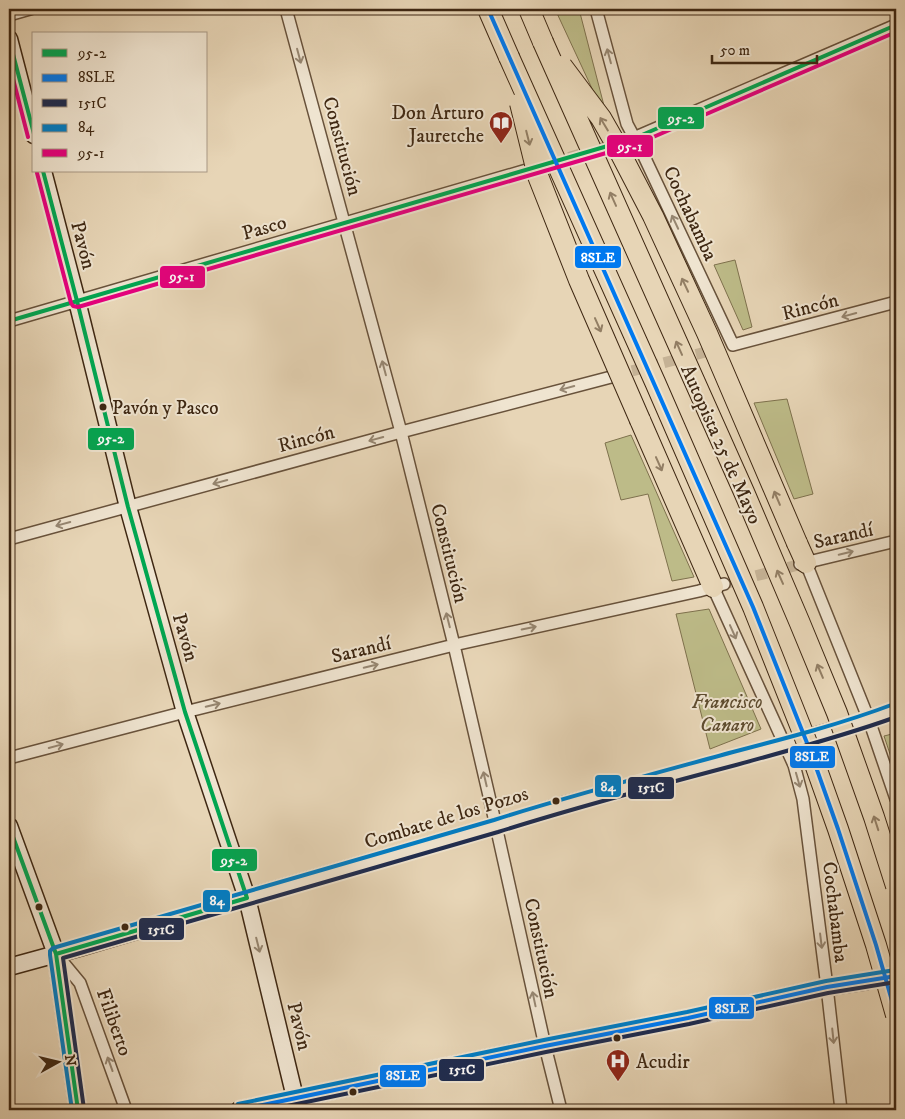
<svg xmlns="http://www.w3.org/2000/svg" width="905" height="1119" font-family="'IM FELL DW Pica',serif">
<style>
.park{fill:#bdbb88;stroke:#7e714d}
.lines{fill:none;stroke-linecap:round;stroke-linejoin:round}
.street-tunnel{stroke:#c5b295;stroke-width:11;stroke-dasharray:11 5.5;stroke-linecap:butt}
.street-casing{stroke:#68523b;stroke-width:14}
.secondary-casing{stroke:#3e2712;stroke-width:19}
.highway-casing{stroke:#3e2712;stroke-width:22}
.street{stroke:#efe4d0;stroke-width:11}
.secondary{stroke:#efe4d0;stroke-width:16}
.highway{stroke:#e7d5b6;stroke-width:20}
.highway-bridge-casing{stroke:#3e2712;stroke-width:22;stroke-linecap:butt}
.highway-bridge{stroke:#e7d5b6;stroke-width:20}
.bus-1-casing{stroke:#efe4d0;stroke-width:8}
.bus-2-casing{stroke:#efe4d0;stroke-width:8}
.bus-3-casing{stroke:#efe4d0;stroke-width:8}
.bus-4-casing{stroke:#efe4d0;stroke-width:8}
.bus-5-casing{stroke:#efe4d0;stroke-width:8}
.bus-1{stroke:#00a651;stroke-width:4}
.bus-2{stroke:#0079ef;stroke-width:4}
.bus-3{stroke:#1d2b4f;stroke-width:4}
.bus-4{stroke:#007dc5;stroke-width:4}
.bus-5{stroke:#e5007d;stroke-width:4}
.oneway{stroke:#968671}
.oneway2{stroke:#927e64}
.bus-dot{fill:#3e2712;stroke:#efe4d0;stroke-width:2}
.labels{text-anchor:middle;stroke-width:4;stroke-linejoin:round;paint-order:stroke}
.bus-label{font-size:19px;fill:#3e2712;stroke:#efe4d0;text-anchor:start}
.poi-label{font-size:20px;fill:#3e2712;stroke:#efe4d0;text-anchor:end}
.street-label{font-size:20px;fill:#3e2712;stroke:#efe4d0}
.park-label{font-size:20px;font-style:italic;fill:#5e4c30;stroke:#efe4d0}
.line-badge{stroke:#efe4d0;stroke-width:2}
.badge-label{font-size:14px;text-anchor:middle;font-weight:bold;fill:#fff}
</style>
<rect width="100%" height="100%" fill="#e7d5b6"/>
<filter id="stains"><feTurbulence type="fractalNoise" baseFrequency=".004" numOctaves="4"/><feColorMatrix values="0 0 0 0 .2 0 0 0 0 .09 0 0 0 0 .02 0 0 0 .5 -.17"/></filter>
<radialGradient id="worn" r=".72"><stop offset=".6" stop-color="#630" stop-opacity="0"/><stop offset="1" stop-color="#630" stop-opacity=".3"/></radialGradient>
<!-- park -->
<path class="park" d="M 555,9 L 579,9 L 609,125 Z
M 735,260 L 752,327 L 743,330 L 714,265 Z
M 787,399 L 813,494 L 794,499 L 754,403 Z
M 631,435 L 694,577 L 672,581 L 648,494 L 621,500 L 605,443 Z
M 709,609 L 761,729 L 710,749 L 676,614 Z
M 896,733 L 896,772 L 884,736 Z
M 896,1104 L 896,1110 L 860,1110 L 860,1107 Z"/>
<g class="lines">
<!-- street-tunnel -->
<path class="street-tunnel" d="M 553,162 L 619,143
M 616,375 L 733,345
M 724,584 L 798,565"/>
<!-- street casing -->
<g class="street-casing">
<path id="street" d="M 286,9 L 401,432 L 454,645 L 496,826 L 545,1046 L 561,1110
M 596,9 L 627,124 L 642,152 L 733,345 L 896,302
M 9,15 L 30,9
M 629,140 L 896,25
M 9,321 L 530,169
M 9,539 L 401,432 L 615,376
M 806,563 L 869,720 L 896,799
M 800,564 L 896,541
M 713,587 L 794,765 L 803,799 L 827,987 L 841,1110
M 9,758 L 185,712 L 454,645 L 699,591 L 724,584
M 56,954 L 80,983 L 126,1110"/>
</g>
<!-- secondary casing -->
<g class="secondary-casing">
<path id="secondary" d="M 9,39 L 34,135
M 43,171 L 77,301 L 128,507 L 185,712 L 247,898 L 298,1110
M 9,826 L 56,954 L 78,1110
M 9,967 L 82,947 L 247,898 L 496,826 L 557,807 L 784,745 L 869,720 L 896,710
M 239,1110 L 545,1046 L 688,1018 L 827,987 L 867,981"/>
</g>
<!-- highway casing -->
<g class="highway-casing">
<path id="highway" d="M 488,9 L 509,57
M 529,9 L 543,42
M 640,420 L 713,587
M 797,543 L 806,563"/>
</g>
<!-- street -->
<use href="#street" class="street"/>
<!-- secondary -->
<use href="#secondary" class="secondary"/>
<!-- highway -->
<use href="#highway" class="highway"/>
<!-- highway-bridge casing -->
<g class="highway-bridge-casing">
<path id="highway-bridge" d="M 543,42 L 744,492 L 799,621 L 837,713 L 874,817 L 896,886
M 509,57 L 655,382 L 753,607 L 811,753 L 838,829 L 876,945 L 896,1015
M 562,66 L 601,118 L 613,139 L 653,216 L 707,333 L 797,543
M 520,103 L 538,176 L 579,280 L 640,420"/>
</g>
<!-- highway-bridge -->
<use href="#highway-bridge" class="highway-bridge"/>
<!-- bus-1 casing -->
<g class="bus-1-casing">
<path id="bus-1" d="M 9,39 L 34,134
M 43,171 L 77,301 L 128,507 L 185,712 L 247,898 L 56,954
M 9,321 L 635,138 L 896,25
M 9,826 L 56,954 L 78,1110"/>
</g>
<!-- bus-2 casing -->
<g class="bus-2-casing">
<path id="bus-2" d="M 488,9 L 753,607 L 811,753 L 838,829 L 876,945 L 896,1015
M 239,1110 L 545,1046 L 688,1018 L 827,987 L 896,976"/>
</g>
<!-- bus-3 casing -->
<g class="bus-3-casing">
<path id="bus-3" d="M 84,1109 L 63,958 L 498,832 C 577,807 656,786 736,765 C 790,750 844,736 896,717
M 268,1110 L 546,1052 L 689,1024 L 828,993 L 896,982"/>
</g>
<!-- bus-4 casing -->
<g class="bus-4-casing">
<path id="bus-4" d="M 238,1104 L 544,1040 L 687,1012 L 826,981 L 895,970
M 72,1110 L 50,955 L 50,951 L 53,948 L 494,820 C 573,795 653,774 733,752 C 787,738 841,724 894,704"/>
</g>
<!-- bus-5 casing -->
<g class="bus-5-casing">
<path id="bus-5" d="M 9,63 L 28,137
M 37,173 L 71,303 L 73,306 L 78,307 L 637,144 L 896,32"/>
</g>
<!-- bus-1 -->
<use href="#bus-1" class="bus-1"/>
<!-- bus-2 -->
<use href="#bus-2" class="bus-2"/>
<!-- bus-3 -->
<use href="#bus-3" class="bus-3"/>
<!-- bus-4 -->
<use href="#bus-4" class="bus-4"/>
<!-- bus-5 -->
<use href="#bus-5" class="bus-5"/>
</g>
<!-- one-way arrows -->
<defs><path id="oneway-shaft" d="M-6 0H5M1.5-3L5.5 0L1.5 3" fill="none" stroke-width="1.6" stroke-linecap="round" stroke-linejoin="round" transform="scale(1.25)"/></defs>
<g class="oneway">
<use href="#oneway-shaft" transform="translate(299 56) rotate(75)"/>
<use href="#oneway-shaft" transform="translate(609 56) rotate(-105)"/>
<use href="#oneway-shaft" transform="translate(675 222) rotate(-115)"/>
<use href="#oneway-shaft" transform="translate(849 315) rotate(165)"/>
<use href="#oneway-shaft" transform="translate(384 368) rotate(-105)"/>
<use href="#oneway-shaft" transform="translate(567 388) rotate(165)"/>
<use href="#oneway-shaft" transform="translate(376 439) rotate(165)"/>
<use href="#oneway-shaft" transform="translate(220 482) rotate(165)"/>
<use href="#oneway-shaft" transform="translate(63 524) rotate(165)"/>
<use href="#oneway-shaft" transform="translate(846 553) rotate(-13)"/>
<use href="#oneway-shaft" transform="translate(448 620) rotate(-104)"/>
<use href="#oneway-shaft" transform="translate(529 628) rotate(-12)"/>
<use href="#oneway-shaft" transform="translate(733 632) rotate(66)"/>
<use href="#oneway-shaft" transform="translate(371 666) rotate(-14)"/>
<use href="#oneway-shaft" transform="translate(213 705) rotate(-14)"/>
<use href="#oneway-shaft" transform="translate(56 746) rotate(-15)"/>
<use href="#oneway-shaft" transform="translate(485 779) rotate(-103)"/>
<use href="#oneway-shaft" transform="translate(798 780) rotate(74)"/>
<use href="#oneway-shaft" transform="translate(821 941) rotate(83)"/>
<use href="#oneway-shaft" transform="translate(258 945) rotate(76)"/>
<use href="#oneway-shaft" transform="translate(534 999) rotate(-102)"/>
<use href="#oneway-shaft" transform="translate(833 1036) rotate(84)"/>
<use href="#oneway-shaft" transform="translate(110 1064) rotate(-110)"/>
</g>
<g class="oneway2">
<use href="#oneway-shaft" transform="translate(604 124) rotate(-121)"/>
<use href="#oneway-shaft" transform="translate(528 138) rotate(76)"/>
<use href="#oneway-shaft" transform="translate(613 199) rotate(-114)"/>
<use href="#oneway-shaft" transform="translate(685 285) rotate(-115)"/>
<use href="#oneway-shaft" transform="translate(598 325) rotate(66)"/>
<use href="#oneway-shaft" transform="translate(679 348) rotate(-114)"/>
<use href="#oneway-shaft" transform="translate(659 464) rotate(66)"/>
<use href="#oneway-shaft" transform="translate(777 498) rotate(-113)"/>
<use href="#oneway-shaft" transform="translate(780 577) rotate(-114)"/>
<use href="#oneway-shaft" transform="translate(820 671) rotate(-113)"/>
<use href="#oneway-shaft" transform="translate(876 823) rotate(-108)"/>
</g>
<!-- icons -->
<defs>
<g id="library-pin" transform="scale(1.25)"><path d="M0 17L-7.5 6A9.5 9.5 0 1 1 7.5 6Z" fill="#8f2418" stroke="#efe4d0"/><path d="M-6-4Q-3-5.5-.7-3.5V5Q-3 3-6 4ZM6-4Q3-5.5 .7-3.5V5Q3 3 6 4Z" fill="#fff"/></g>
<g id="hospital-pin" transform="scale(1.25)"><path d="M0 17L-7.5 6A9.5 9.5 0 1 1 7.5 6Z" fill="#8f2418" stroke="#efe4d0"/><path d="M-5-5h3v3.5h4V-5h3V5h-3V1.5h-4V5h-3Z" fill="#fff"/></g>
</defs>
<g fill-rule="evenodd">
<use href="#library-pin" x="501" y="123"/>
<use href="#hospital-pin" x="618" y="1061"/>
</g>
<!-- markers -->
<g class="bus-dot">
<circle cx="103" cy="407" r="4.5"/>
<circle cx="556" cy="801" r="4.5"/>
<circle cx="39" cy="907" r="4.5"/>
<circle cx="125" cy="927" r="4.5"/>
<circle cx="617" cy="1038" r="4.5"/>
<circle cx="353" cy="1092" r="4.5"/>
</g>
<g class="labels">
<!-- bus labels -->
<g class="bus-label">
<text x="112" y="414">Pavón y Pasco</text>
</g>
<!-- poi labels -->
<g class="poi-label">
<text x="484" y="119">Don Arturo<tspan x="484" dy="23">Jauretche</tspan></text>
<text x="636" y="1068" text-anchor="start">Acudir</text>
</g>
<!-- street labels -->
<g class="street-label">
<text transform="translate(343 146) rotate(75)" y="7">Constitución</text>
<text transform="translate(691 213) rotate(65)" y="7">Cochabamba</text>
<text transform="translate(264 227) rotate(-16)" y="7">Pasco</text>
<text transform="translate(84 245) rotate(75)" y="7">Pavón</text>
<text transform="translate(810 306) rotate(-15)" y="7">Rincón</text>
<text transform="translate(306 438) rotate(-15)" y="7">Rincón</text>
<text transform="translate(722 444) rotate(66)" y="7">Autopista 25 de Mayo</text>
<text transform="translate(843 535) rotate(-13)" y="7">Sarandí</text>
<text transform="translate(450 553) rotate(76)" y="7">Constitución</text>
<text transform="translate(186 637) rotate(74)" y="7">Pavón</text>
<text transform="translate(361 649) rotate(-14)" y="7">Sarandí</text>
<text transform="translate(446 817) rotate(-17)" y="7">Combate de los Pozos</text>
<text transform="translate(836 912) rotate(83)" y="7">Cochabamba</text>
<text transform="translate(542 948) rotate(78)" y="7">Constitución</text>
<text transform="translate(115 1022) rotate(70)" y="7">Filiberto</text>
<text transform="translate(300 1026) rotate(76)" y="7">Pavón</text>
</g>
<!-- park labels -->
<g class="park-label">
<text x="727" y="708">Francisco<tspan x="727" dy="23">Canaro</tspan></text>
</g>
</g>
<g class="line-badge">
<rect x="657" y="106" width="48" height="24" rx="5" fill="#00a651"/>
<rect x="606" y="134" width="48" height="24" rx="5" fill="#e5007d"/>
<rect x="574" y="245" width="48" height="24" rx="5" fill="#0079ef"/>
<rect x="159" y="265" width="47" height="24" rx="5" fill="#e5007d"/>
<rect x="87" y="427" width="48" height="24" rx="5" fill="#00a651"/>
<rect x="789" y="745" width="47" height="24" rx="5" fill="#0079ef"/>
<rect x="594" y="774" width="28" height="24" rx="5" fill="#007dc5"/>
<rect x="627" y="776" width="48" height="24" rx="5" fill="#1d2b4f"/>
<rect x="211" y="848" width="47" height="24" rx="5" fill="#00a651"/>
<rect x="202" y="889" width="29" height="24" rx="5" fill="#007dc5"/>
<rect x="138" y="917" width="47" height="24" rx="5" fill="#1d2b4f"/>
<rect x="708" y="996" width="47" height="24" rx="5" fill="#0079ef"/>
<rect x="438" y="1058" width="47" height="24" rx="5" fill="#1d2b4f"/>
<rect x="379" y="1064" width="48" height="24" rx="5" fill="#0079ef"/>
</g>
<g class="badge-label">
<text x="681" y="123">95-2</text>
<text x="630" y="151">95-1</text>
<text x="598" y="262">8SLE</text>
<text x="182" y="281">95-1</text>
<text x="111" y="443">95-2</text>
<text x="812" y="761">8SLE</text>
<text x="608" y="791">84</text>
<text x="651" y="792">151C</text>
<text x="234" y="865">95-2</text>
<text x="217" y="905">84</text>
<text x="161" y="934">151C</text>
<text x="732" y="1013">8SLE</text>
<text x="462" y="1074">151C</text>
<text x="403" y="1080">8SLE</text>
</g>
<!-- margin -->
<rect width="905" height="1119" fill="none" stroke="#e7d5b6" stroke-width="30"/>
<rect x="10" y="10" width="885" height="1099" fill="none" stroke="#3e2712" stroke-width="2.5"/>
<rect x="15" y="15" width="875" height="1089" fill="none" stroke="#3e2712"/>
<!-- legend -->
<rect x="32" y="32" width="175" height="140" fill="#efe4d0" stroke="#a89884"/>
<rect x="42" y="49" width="25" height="8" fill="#00a651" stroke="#a89884"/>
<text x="78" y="58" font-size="15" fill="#3e2712">95-2</text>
<rect x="42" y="74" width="25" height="8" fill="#0079ef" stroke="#a89884"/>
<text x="78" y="82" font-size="15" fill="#3e2712">8SLE</text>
<rect x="42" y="99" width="25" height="8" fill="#1d2b4f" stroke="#a89884"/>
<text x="78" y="108" font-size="15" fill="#3e2712">151C</text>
<rect x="42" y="124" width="25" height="8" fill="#007dc5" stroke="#a89884"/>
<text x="78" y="132" font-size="15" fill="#3e2712">84</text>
<rect x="42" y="149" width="25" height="8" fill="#e5007d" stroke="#a89884"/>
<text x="78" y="158" font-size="15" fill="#3e2712">95-1</text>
<!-- north arrow -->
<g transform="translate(58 1062) rotate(82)" stroke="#efe4d0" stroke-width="4" paint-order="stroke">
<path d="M0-4L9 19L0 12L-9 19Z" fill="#3e2712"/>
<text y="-8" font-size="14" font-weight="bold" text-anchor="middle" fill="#3e2712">N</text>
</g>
<!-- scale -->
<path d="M712 55v8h105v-8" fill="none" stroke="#3e2712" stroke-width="2.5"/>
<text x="720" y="55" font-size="15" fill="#3e2712" stroke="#efe4d0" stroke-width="4" paint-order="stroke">50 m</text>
<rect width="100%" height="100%" filter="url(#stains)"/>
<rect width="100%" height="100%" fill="url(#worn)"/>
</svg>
